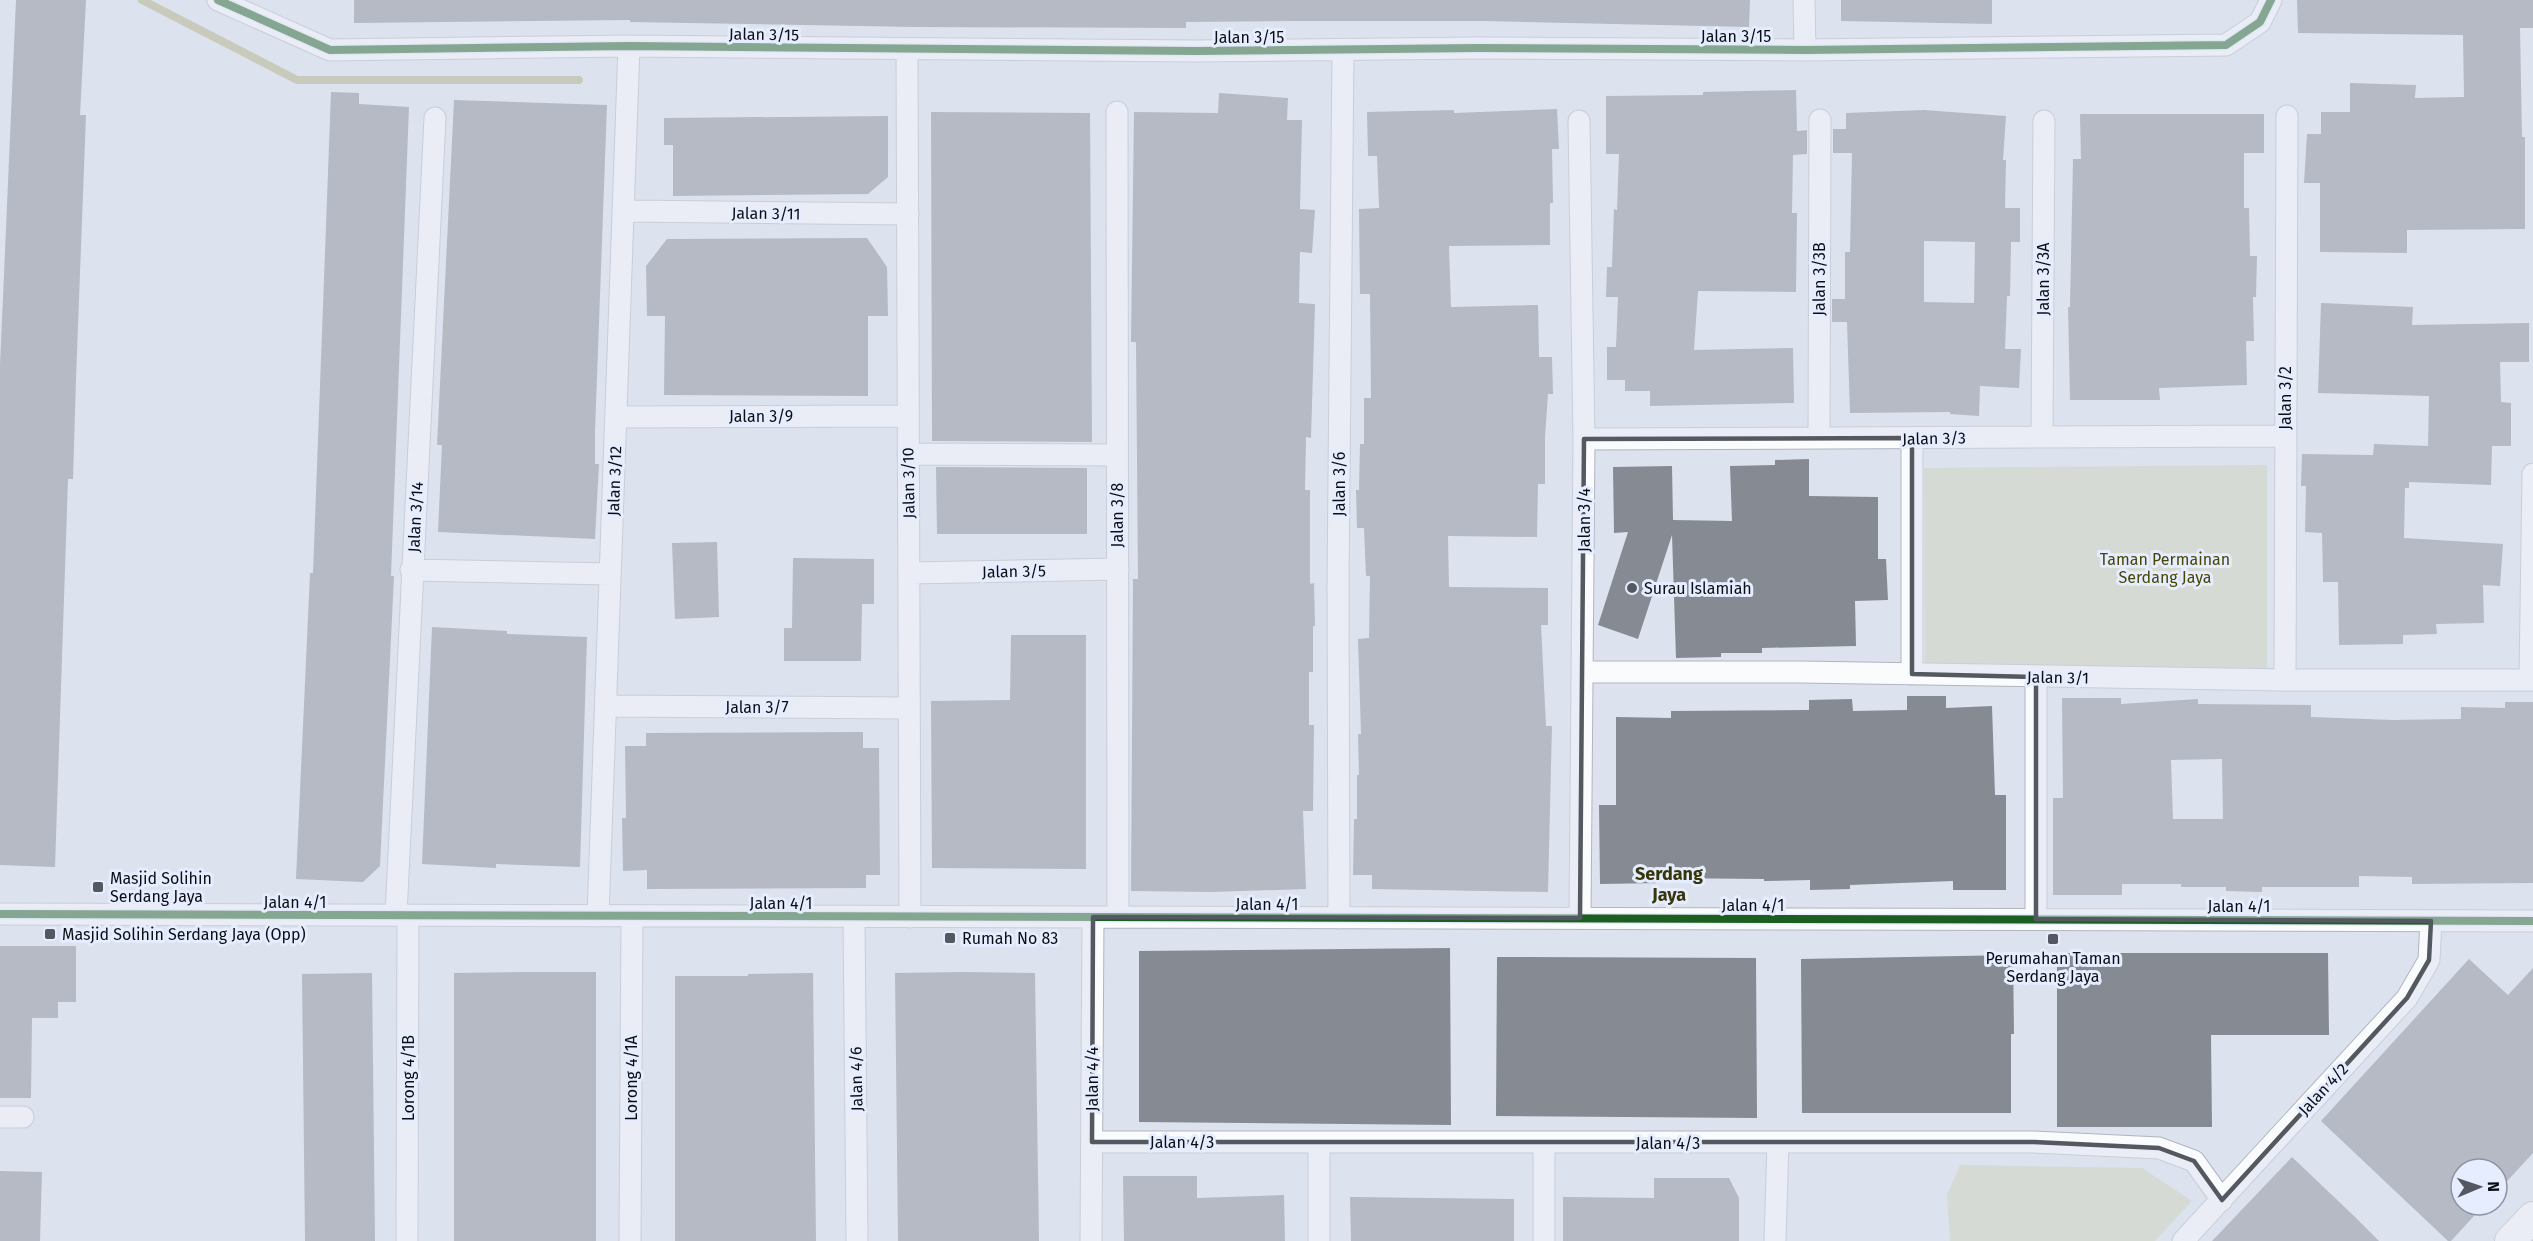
<svg xmlns="http://www.w3.org/2000/svg" width="2533" height="1241" font-family="'Fira Sans',sans-serif">
<style>
.green{fill:#ced0b7}
.lines{fill:none;stroke-linecap:round;stroke-linejoin:round}
.stream{stroke:#b0af7e;stroke-width:8}
.building{fill:#868a93;fill-rule:evenodd}
.street-casing{stroke:#b1b5bf;stroke-width:23}
.secondary-casing{stroke:#b1b5bf;stroke-width:32}
.street{stroke:#fafbfd;stroke-width:21}
.secondary{stroke:#fafbfd;stroke-width:30}
.cycleway-casing{stroke:#e5edff;stroke-width:11}
.cycleway{stroke:#1b5e20;stroke-width:8}
.marked{fill:none;stroke:#545861;stroke-width:4.5;stroke-linejoin:round}
.poi-dot{fill:#545861;stroke:#e5edff;stroke-width:2}
.labels{text-anchor:middle;stroke-width:6;stroke-linejoin:round;paint-order:stroke}
.street-label{font-size:16px;fill:#0a0d14;stroke:#e5edff}
.park-label{font-size:16px;fill:#484506;stroke:#e5edff}
.poi-label{font-size:16px;fill:#0a0d14;stroke:#e5edff;text-anchor:start}
.neighbourhood-label{font-size:18px;font-weight:bold;fill:#37350a;stroke:#e5edff}
</style>
<rect width="100%" height="100%" fill="#dde2ef"/>
<!-- green -->
<path class="green" d="M 2267,465 L 2267,670 L 1925,669 L 1924,468 Z
M 1960,1165 L 2142,1168 L 2192,1201 L 2155,1241 L 1950,1241 L 1947,1195 Z"/>
<g class="lines">
<!-- stream -->
<path class="stream" d="M 142,0 L 297,80 L 579,80"/>
</g>
<!-- building -->
<path class="building" d="M 16,0 L 86,0 L 80,115 L 86,115 L 76,379 L 73,479 L 68,479 L 55,867 L 0,865 L 0,365 Z
M 354,0 L 1750,0 L 1749,27 L 1484,21 L 1296,21 L 1186,22 L 1186,28 L 916,27 L 630,22 L 630,20 L 354,23 Z
M 1841,0 L 1992,0 L 1992,24 L 1841,21 Z
M 2297,0 L 2533,0 L 2533,28 L 2520,28 L 2522,137 L 2525,137 L 2525,229 L 2407,230 L 2407,253 L 2320,252 L 2320,183 L 2304,183 L 2307,134 L 2321,134 L 2321,112 L 2350,112 L 2350,83 L 2416,85 L 2415,98 L 2464,97 L 2463,35 L 2298,33 Z
M 1796,90 L 1797,131 L 1807,130 L 1807,154 L 1793,155 L 1792,213 L 1797,213 L 1796,292 L 1698,291 L 1694,350 L 1793,348 L 1794,403 L 1650,406 L 1650,391 L 1625,391 L 1625,380 L 1607,380 L 1607,347 L 1616,347 L 1618,297 L 1606,297 L 1607,267 L 1612,267 L 1614,209 L 1617,210 L 1619,154 L 1606,154 L 1606,96 L 1703,95 L 1703,92 Z
M 331,92 L 359,93 L 359,104 L 409,107 L 391,576 L 394,576 L 380,866 L 363,882 L 296,879 L 310,573 L 313,573 Z
M 1219,93 L 1288,98 L 1287,120 L 1302,120 L 1300,209 L 1315,210 L 1312,253 L 1300,252 L 1299,303 L 1315,304 L 1311,438 L 1306,437 L 1305,490 L 1310,490 L 1310,584 L 1314,583 L 1315,626 L 1313,626 L 1313,672 L 1309,672 L 1309,725 L 1314,725 L 1313,811 L 1303,811 L 1306,889 L 1211,892 L 1131,891 L 1133,579 L 1138,579 L 1136,342 L 1131,342 L 1134,112 L 1218,113 Z
M 454,100 L 607,105 L 595,432 L 595,464 L 599,464 L 595,539 L 438,532 L 442,445 L 437,445 Z
M 1557,109 L 1559,149 L 1552,149 L 1553,203 L 1550,203 L 1550,245 L 1449,246 L 1451,307 L 1538,305 L 1539,357 L 1552,357 L 1553,394 L 1548,394 L 1545,437 L 1545,484 L 1538,484 L 1537,537 L 1448,536 L 1449,587 L 1548,588 L 1548,625 L 1541,625 L 1546,726 L 1552,726 L 1548,892 L 1372,889 L 1372,875 L 1353,875 L 1354,819 L 1357,819 L 1357,775 L 1359,775 L 1358,734 L 1361,734 L 1358,639 L 1369,638 L 1370,576 L 1366,576 L 1364,528 L 1357,528 L 1356,490 L 1359,490 L 1360,444 L 1364,444 L 1364,398 L 1371,398 L 1370,294 L 1360,294 L 1359,209 L 1379,208 L 1377,156 L 1368,156 L 1367,112 L 1454,110 L 1454,113 Z
M 1924,110 L 2006,116 L 2003,160 L 2006,160 L 2005,208 L 2020,208 L 2020,242 L 2011,242 L 2010,296 L 2007,296 L 2005,349 L 2021,349 L 2019,388 L 1980,386 L 1979,416 L 1950,414 L 1950,412 L 1850,413 L 1847,322 L 1832,322 L 1832,299 L 1845,299 L 1845,252 L 1850,252 L 1852,153 L 1833,153 L 1833,129 L 1846,129 L 1846,113 ZM 1924,241 L 1975,242 L 1974,303 L 1924,302 Z
M 931,112 L 1090,113 L 1092,442 L 932,441 Z
M 2080,114 L 2264,114 L 2264,153 L 2244,153 L 2244,208 L 2249,208 L 2250,256 L 2257,256 L 2256,297 L 2253,297 L 2254,341 L 2246,341 L 2247,385 L 2159,388 L 2160,400 L 2070,400 L 2068,307 L 2070,307 L 2073,159 L 2081,159 Z
M 888,116 L 888,177 L 868,194 L 673,196 L 673,145 L 664,145 L 664,118 Z
M 867,238 L 887,267 L 888,316 L 868,316 L 868,396 L 664,395 L 665,316 L 647,316 L 646,266 L 667,239 Z
M 2321,303 L 2413,307 L 2412,325 L 2529,323 L 2529,362 L 2500,362 L 2501,402 L 2511,403 L 2511,446 L 2492,446 L 2491,485 L 2409,482 L 2409,488 L 2405,488 L 2404,538 L 2503,544 L 2500,586 L 2483,585 L 2484,623 L 2436,624 L 2437,634 L 2403,635 L 2403,644 L 2339,645 L 2338,582 L 2323,582 L 2322,533 L 2305,532 L 2306,486 L 2301,486 L 2302,454 L 2373,455 L 2374,444 L 2428,446 L 2429,396 L 2318,393 Z
M 1809,459 L 1809,496 L 1878,497 L 1878,559 L 1886,559 L 1888,600 L 1855,601 L 1856,646 L 1762,648 L 1762,653 L 1721,653 L 1721,657 L 1676,658 L 1672,535 L 1638,639 L 1598,625 L 1628,532 L 1614,533 L 1613,467 L 1672,466 L 1673,520 L 1732,521 L 1730,466 L 1775,465 L 1775,460 Z
M 936,467 L 1087,468 L 1087,534 L 937,534 Z
M 717,542 L 719,617 L 675,619 L 672,543 Z
M 793,558 L 874,559 L 874,604 L 862,604 L 861,661 L 784,661 L 784,628 L 792,628 Z
M 432,627 L 507,631 L 507,634 L 587,637 L 580,867 L 496,864 L 496,868 L 422,864 Z
M 1011,635 L 1086,635 L 1086,869 L 932,868 L 931,701 L 1010,700 Z
M 1907,696 L 1946,696 L 1946,708 L 1992,706 L 1995,795 L 2006,795 L 2006,890 L 1953,890 L 1953,881 L 1850,885 L 1850,889 L 1810,890 L 1810,880 L 1764,881 L 1764,879 L 1660,878 L 1660,883 L 1600,884 L 1599,805 L 1616,805 L 1616,717 L 1671,718 L 1671,711 L 1809,710 L 1809,700 L 1852,699 L 1853,711 L 1907,710 Z
M 2062,698 L 2121,698 L 2121,704 L 2198,699 L 2198,704 L 2311,705 L 2311,717 L 2393,720 L 2461,719 L 2461,707 L 2505,708 L 2505,702 L 2533,702 L 2533,883 L 2412,884 L 2412,877 L 2359,876 L 2359,887 L 2262,887 L 2262,892 L 2226,891 L 2226,887 L 2181,887 L 2181,884 L 2122,884 L 2122,895 L 2053,895 L 2053,798 L 2063,798 ZM 2222,759 L 2223,819 L 2173,819 L 2171,760 Z
M 863,732 L 863,748 L 879,748 L 880,875 L 866,875 L 866,888 L 647,889 L 647,870 L 623,871 L 622,818 L 626,818 L 625,746 L 646,746 L 646,733 Z
M 0,946 L 76,946 L 76,1002 L 58,1002 L 58,1018 L 32,1018 L 31,1098 L 0,1098 Z
M 1450,948 L 1451,1125 L 1139,1122 L 1139,951 Z
M 2057,953 L 2328,953 L 2329,1035 L 2211,1035 L 2212,1127 L 2057,1127 Z
M 2013,955 L 2014,1034 L 2011,1034 L 2011,1113 L 1802,1113 L 1801,959 Z
M 1497,957 L 1756,958 L 1757,1118 L 1496,1116 Z
M 2469,959 L 2508,995 L 2533,968 L 2533,1153 L 2497,1192 L 2497,1169 L 2461,1169 L 2461,1205 L 2484,1205 L 2451,1241 L 2448,1241 L 2321,1121 Z
M 529,972 L 596,972 L 596,1241 L 454,1241 L 454,973 Z
M 963,972 L 1035,973 L 1039,1241 L 898,1241 L 895,973 Z
M 372,973 L 375,1241 L 305,1241 L 302,974 Z
M 813,973 L 816,1241 L 675,1241 L 675,976 L 748,976 L 748,974 Z
M 2292,1157 L 2354,1216 L 2379,1241 L 2212,1241 Z
M 0,1171 L 42,1172 L 40,1241 L 0,1241 Z
M 1123,1176 L 1197,1176 L 1197,1198 L 1284,1195 L 1285,1241 L 1124,1241 Z
M 1654,1178 L 1729,1178 L 1739,1198 L 1739,1241 L 1563,1241 L 1563,1197 L 1654,1198 Z
M 1350,1197 L 1514,1199 L 1514,1241 L 1351,1241 Z"/>
<g class="lines">
<!-- street casing -->
<g class="street-casing">
<path id="street" d="M 218,0 L 330,50 L 629,46 L 1196,51 L 1478,48 L 1805,50 L 2226,45 L 2260,22 L 2271,0
M 1804,0 L 1805,50
M 907,50 L 910,917
M 1117,112 L 1118,917
M 1579,121 L 1584,439 L 1580,918
M 624,211 L 908,214
M 616,417 L 907,416
M 2042,437 L 2044,121
M 1819,438 L 1820,120
M 1912,438 L 1912,674
M 1584,439 L 2285,436
M 908,454 L 1117,455
M 411,570 L 610,574
M 909,573 L 1118,569
M 1583,672 L 1801,672 L 2285,680 L 2533,680
M 2285,680 L 2287,116
M 2530,680 L 2533,474
M 606,706 L 909,708
M 0,914 L 2533,921
M 396,915 L 435,118
M 598,916 L 629,46
M 854,917 L 857,1241
M 1339,918 L 1338,585 L 1343,50
M 2036,919 L 2036,677
M 0,1117 L 23,1117
M 1092,1142 L 2034,1142 L 2159,1148 L 2194,1161 L 2222,1200
M 1319,1142 L 1319,1241
M 407,1241 L 408,915
M 630,1241 L 632,916
M 1091,1241 L 1093,917
M 1544,1241 L 1544,1142
M 1775,1241 L 1778,1142
M 2183,1241 L 2407,998 L 2429,960 L 2431,921"/>
</g>
<!-- secondary casing -->
<g class="secondary-casing">
<path id="secondary" d="M 2510,1241 L 2533,1217"/>
</g>
<!-- street -->
<use href="#street" class="street"/>
<!-- secondary -->
<use href="#secondary" class="secondary"/>
<!-- cycleway casing -->
<g class="cycleway-casing">
<path id="cycleway" d="M 218,0 L 330,50 L 629,46 L 1196,51 L 1478,48 L 1805,50 L 2226,45 L 2260,22 L 2271,0
M 0,914 L 2533,921"/>
</g>
<!-- cycleway -->
<use href="#cycleway" class="cycleway"/>
</g>
<!-- marked area -->
<path d="M0 0H2533V1241H0ZM 1912,438 L 1912,674 L 2036,677 L 2036,919 L 2431,921 L 2429,960 L 2407,998 L 2222,1200 L 2194,1161 L 2159,1148 L 2034,1142 L 1092,1142 L 1093,917 L 1580,918 L 1584,439 Z" fill="#dde2ef" fill-opacity=".55" fill-rule="evenodd"/>
<path class="marked" d="M 1912,438 L 1912,674 L 2036,677 L 2036,919 L 2431,921 L 2429,960 L 2407,998 L 2222,1200 L 2194,1161 L 2159,1148 L 2034,1142 L 1092,1142 L 1093,917 L 1580,918 L 1584,439 Z"/>
<!-- markers -->
<g class="poi-dot">
<circle cx="1632" cy="588" r="6"/>
<rect x="92" y="881" width="12" height="12" rx="3"/>
<rect x="44" y="928" width="12" height="12" rx="3"/>
<rect x="944" y="932" width="12" height="12" rx="3"/>
<rect x="2047" y="933" width="12" height="12" rx="3"/>
</g>
<g class="labels">
<!-- street labels -->
<g class="street-label">
<text transform="translate(764 34) rotate(1)" y="6">Jalan 3/15</text>
<text x="1736" y="42">Jalan 3/15</text>
<text x="1249" y="43">Jalan 3/15</text>
<text transform="translate(766 213) rotate(1)" y="6">Jalan 3/11</text>
<text transform="translate(1819 279) rotate(-90)" y="6">Jalan 3/3B</text>
<text transform="translate(2043 279) rotate(-90)" y="6">Jalan 3/3A</text>
<text transform="translate(2285 398) rotate(-90)" y="6">Jalan 3/2</text>
<text x="761" y="422">Jalan 3/9</text>
<text transform="translate(1934 438) rotate(-1)" y="6">Jalan 3/3</text>
<text transform="translate(614 481) rotate(-88)" y="6">Jalan 3/12</text>
<text transform="translate(908 483) rotate(-91)" y="6">Jalan 3/10</text>
<text transform="translate(1339 484) rotate(-90)" y="6">Jalan 3/6</text>
<text transform="translate(1117 515) rotate(-90)" y="6">Jalan 3/8</text>
<text transform="translate(415 517) rotate(-87)" y="6">Jalan 3/14</text>
<text transform="translate(1584 520) rotate(-90)" y="6">Jalan 3/4</text>
<text transform="translate(1014 571) rotate(-1)" y="6">Jalan 3/5</text>
<text transform="translate(2058 677) rotate(1)" y="6">Jalan 3/1</text>
<text x="757" y="713">Jalan 3/7</text>
<text x="295" y="908">Jalan 4/1</text>
<text x="781" y="909">Jalan 4/1</text>
<text x="1267" y="910">Jalan 4/1</text>
<text x="1753" y="911">Jalan 4/1</text>
<text x="2239" y="912">Jalan 4/1</text>
<text transform="translate(408 1078) rotate(-90)" y="6">Lorong 4/1B</text>
<text transform="translate(631 1078) rotate(-90)" y="6">Lorong 4/1A</text>
<text transform="translate(856 1079) rotate(-91)" y="6">Jalan 4/6</text>
<text transform="translate(1092 1079) rotate(-90)" y="6">Jalan 4/4</text>
<text transform="translate(2323 1089) rotate(-47)" y="6">Jalan 4/2</text>
<text x="1182" y="1148">Jalan 4/3</text>
<text x="1668" y="1149">Jalan 4/3</text>
</g>
<!-- park labels -->
<g class="park-label">
<text x="2165" y="565">Taman Permainan<tspan x="2165" dy="18">Serdang Jaya</tspan></text>
</g>
<!-- poi labels -->
<g class="poi-label">
<text x="1644" y="594">Surau Islamiah</text>
<text x="110" y="884">Masjid Solihin<tspan x="110" dy="18">Serdang Jaya</tspan></text>
<text x="62" y="940">Masjid Solihin Serdang Jaya (Opp)</text>
<text x="962" y="944">Rumah No 83</text>
<text x="2053" y="964" text-anchor="middle">Perumahan Taman<tspan x="2053" dy="18">Serdang Jaya</tspan></text>
</g>
<!-- neighbourhood labels -->
<g class="neighbourhood-label">
<text x="1669" y="880">Serdang<tspan x="1669" dy="21">Jaya</tspan></text>
</g>
</g>
<!-- north arrow -->
<g transform="translate(2479 1187) rotate(88)"><circle r="28" fill="#e5edff" stroke="#8d93a1" stroke-width="1.5"/>
<path d="M0-4.5L10 22L0 15L-10 22Z" fill="#545861"/>
<text y="-9" font-size="16" font-weight="bold" text-anchor="middle" fill="#0a0d14">N</text>
</g>
</svg>
